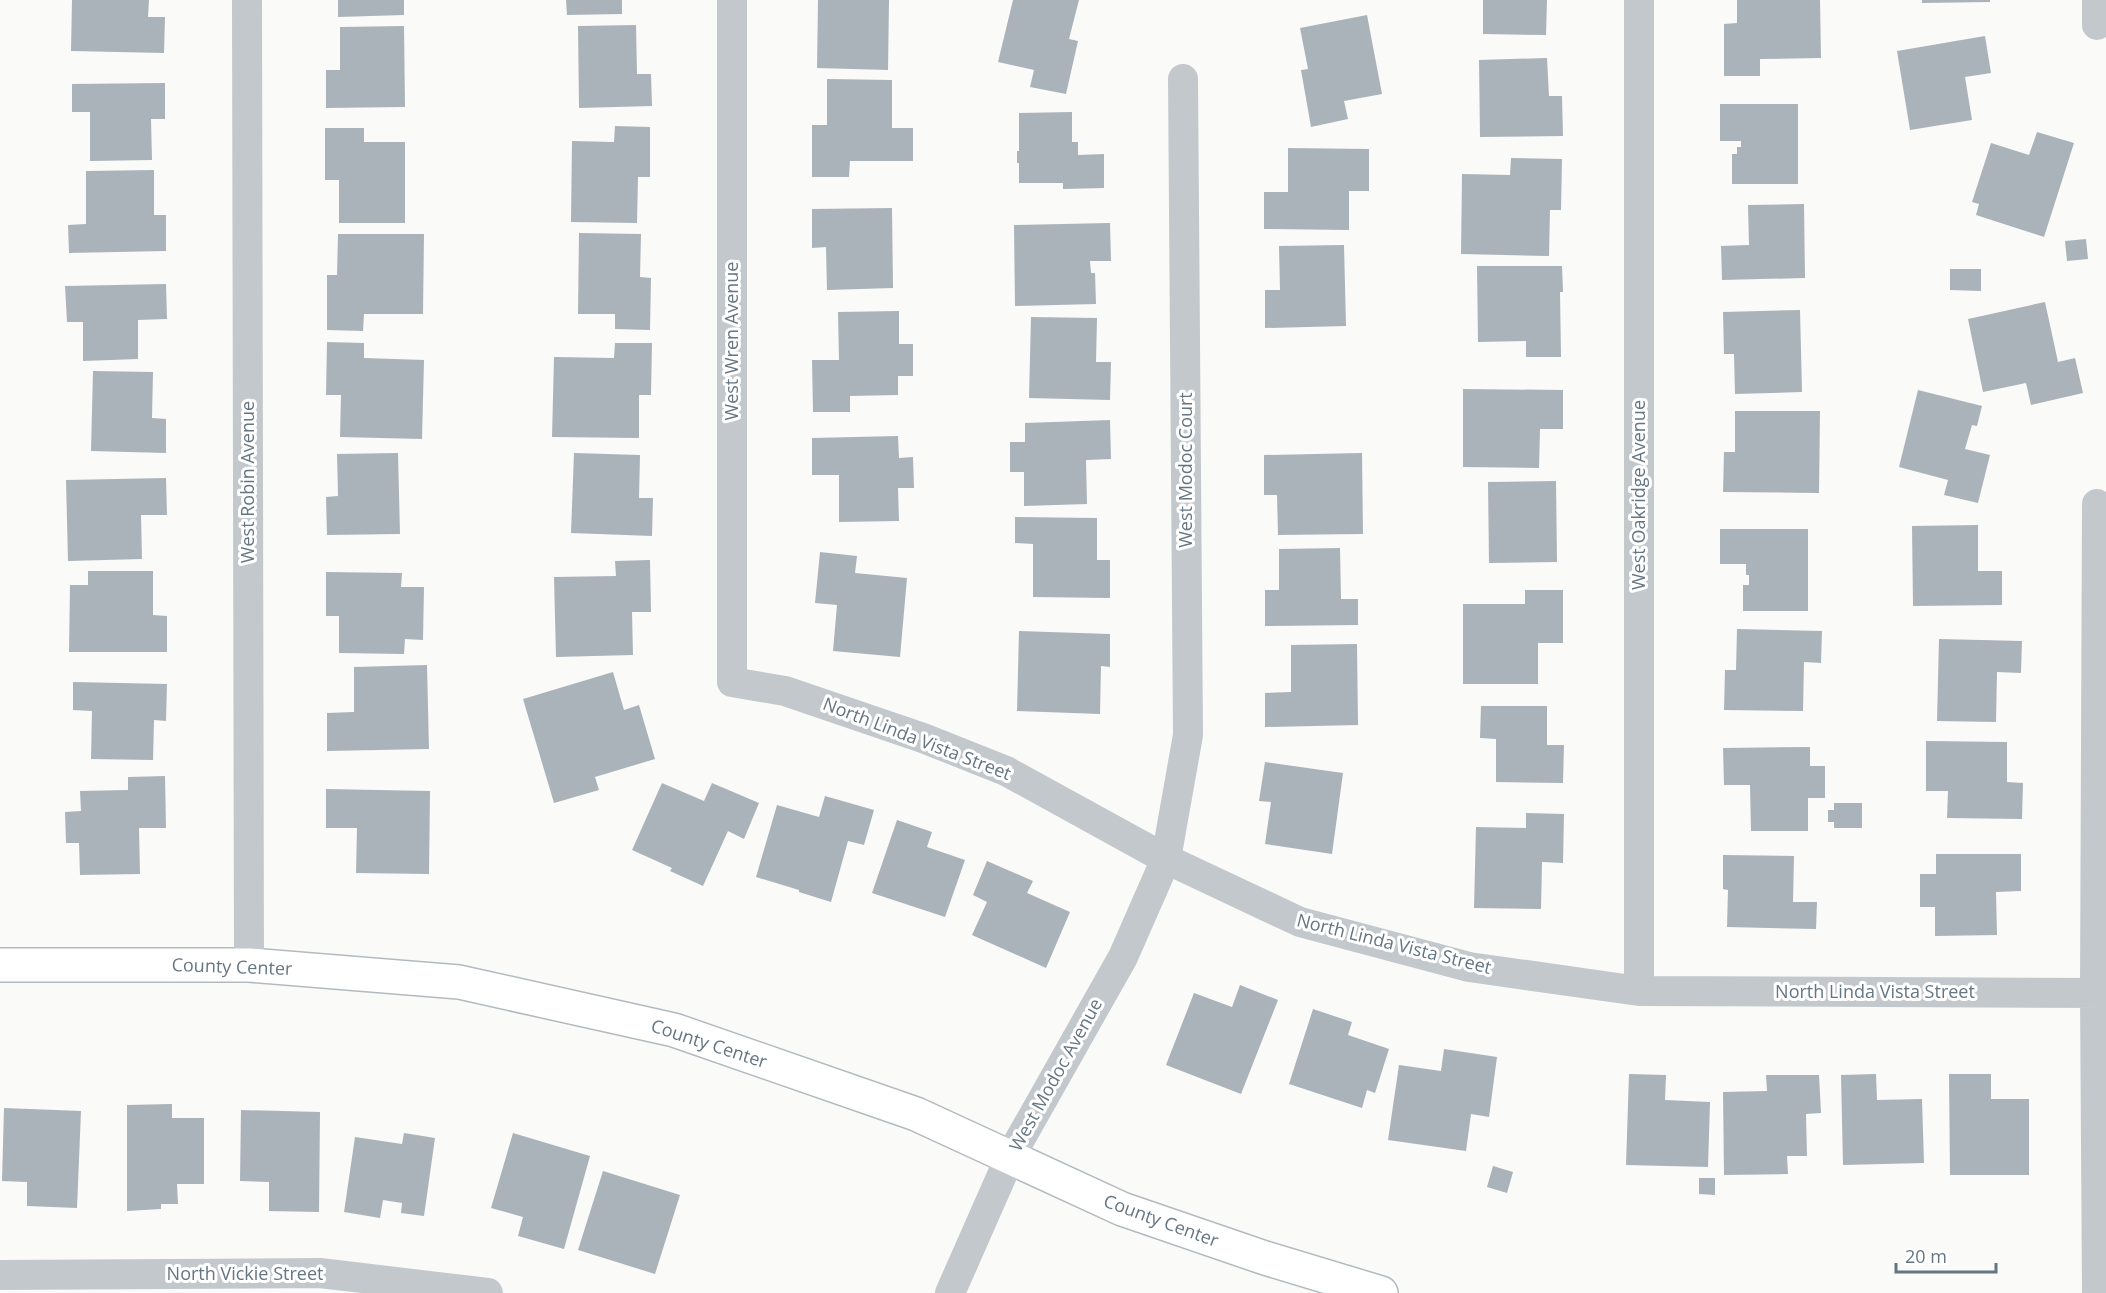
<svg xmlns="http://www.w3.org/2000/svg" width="2106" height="1293" font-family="'Open Sans',sans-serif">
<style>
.building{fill:#aab3b9}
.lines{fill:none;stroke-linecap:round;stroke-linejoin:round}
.secondary-casing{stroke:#b3babf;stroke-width:36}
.street{stroke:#c3c8cc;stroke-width:30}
.secondary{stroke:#fff;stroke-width:33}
.labels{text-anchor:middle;stroke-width:6;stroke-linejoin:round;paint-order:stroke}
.street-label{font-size:18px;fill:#657683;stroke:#fff}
</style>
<rect width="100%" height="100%" fill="#fafaf8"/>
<!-- building -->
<path class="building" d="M 72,0 L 149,0 L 148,17 L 165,17 L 164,53 L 71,51 Z
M 338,0 L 404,0 L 404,15 L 338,17 Z
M 566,0 L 622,0 L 622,14 L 567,15 Z
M 818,0 L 889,0 L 888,70 L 817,68 Z
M 1013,0 L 1079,0 L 1069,39 L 1078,41 L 1066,94 L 1030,87 L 1034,70 L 998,62 Z
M 1483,0 L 1547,0 L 1546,35 L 1483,34 Z
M 1737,0 L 1820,0 L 1821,58 L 1760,59 L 1760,76 L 1724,76 L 1724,24 L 1737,23 Z
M 1922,0 L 1990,0 L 1990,2 L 1922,3 Z
M 1367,15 L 1382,94 L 1344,101 L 1348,119 L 1311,127 L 1301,70 L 1308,69 L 1300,28 Z
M 636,25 L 637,74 L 651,74 L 652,106 L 579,108 L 578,26 Z
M 404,26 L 405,107 L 326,108 L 326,70 L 340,70 L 340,27 Z
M 1985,36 L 1991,73 L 1965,77 L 1972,120 L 1910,130 L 1897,51 Z
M 1547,58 L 1549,96 L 1562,96 L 1563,136 L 1480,137 L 1479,60 Z
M 827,79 L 892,80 L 892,128 L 913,128 L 913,161 L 850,161 L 849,177 L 812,177 L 812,125 L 827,125 Z
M 165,83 L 165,119 L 151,119 L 152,160 L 90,161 L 90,112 L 72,112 L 72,84 Z
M 1720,104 L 1798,104 L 1798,184 L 1732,184 L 1732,154 L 1737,154 L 1737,147 L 1741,147 L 1741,141 L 1720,141 Z
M 1072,112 L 1072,142 L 1078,142 L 1078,155 L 1104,154 L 1104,188 L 1063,189 L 1063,183 L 1019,183 L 1019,163 L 1017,163 L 1017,151 L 1019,151 L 1019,113 Z
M 615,126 L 650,127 L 650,177 L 638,177 L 637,223 L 571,222 L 572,141 L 614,142 Z
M 325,128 L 364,128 L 364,142 L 405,142 L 405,223 L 339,223 L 339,180 L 325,180 Z
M 2037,132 L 2074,143 L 2044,237 L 1976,215 L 1979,204 L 1972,202 L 1991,143 L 2029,155 Z
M 1288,148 L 1369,149 L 1369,191 L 1349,191 L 1349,230 L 1264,229 L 1264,192 L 1288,192 Z
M 1511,158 L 1562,159 L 1561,210 L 1550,210 L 1549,256 L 1461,254 L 1462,174 L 1510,175 Z
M 154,170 L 154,215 L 166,215 L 166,251 L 69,253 L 68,225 L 86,224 L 86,171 Z
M 1804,204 L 1805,278 L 1722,280 L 1721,246 L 1749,245 L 1748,205 Z
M 892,208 L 893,288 L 827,290 L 826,247 L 812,248 L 812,209 Z
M 1110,223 L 1111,261 L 1090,261 L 1091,273 L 1095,273 L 1096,304 L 1015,306 L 1014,225 Z
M 579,233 L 641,234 L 640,277 L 651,278 L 650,330 L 615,329 L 615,314 L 578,314 Z
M 338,234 L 424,234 L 423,314 L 364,314 L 363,331 L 327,330 L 327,275 L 337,275 Z
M 2086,239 L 2088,259 L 2067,261 L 2065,241 Z
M 1344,245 L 1346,326 L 1265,328 L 1265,290 L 1280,290 L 1279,246 Z
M 1477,266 L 1562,266 L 1563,292 L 1560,292 L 1561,357 L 1526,357 L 1526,341 L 1478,342 Z
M 1950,269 L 1981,269 L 1981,291 L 1950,290 Z
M 166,284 L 167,319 L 138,320 L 138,359 L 83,361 L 83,322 L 67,322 L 65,286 Z
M 2045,302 L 2058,362 L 2075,358 L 2083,393 L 2031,405 L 2026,383 L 1983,392 L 1968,319 Z
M 1800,310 L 1802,392 L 1735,394 L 1734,354 L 1724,354 L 1723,312 Z
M 899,311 L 899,344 L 913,344 L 913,376 L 898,376 L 898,395 L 850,396 L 850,412 L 813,412 L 812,360 L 839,360 L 838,312 Z
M 1031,317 L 1097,318 L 1096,362 L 1111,362 L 1110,400 L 1029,398 Z
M 327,342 L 364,343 L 364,358 L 424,360 L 422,439 L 340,437 L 341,395 L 326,395 Z
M 615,343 L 652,343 L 651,395 L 639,395 L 639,438 L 552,437 L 554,357 L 614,358 Z
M 93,371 L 153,372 L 152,418 L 166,419 L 166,453 L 91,451 Z
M 1463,389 L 1563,390 L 1563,429 L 1540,429 L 1539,468 L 1463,467 Z
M 1918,390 L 1982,406 L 1977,426 L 1972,425 L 1965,449 L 1990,455 L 1978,503 L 1944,495 L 1948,480 L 1899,467 Z
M 1735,411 L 1820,411 L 1819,493 L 1723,492 L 1724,452 L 1735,452 Z
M 1110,420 L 1111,459 L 1086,460 L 1087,504 L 1024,506 L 1024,472 L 1010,472 L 1010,442 L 1025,442 L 1025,423 Z
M 898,436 L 899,458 L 913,457 L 914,488 L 898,488 L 899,521 L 839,522 L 839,475 L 812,475 L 812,438 Z
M 398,453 L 400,534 L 327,535 L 326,497 L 338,496 L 337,454 Z
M 574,453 L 640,455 L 639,498 L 653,498 L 652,536 L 571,533 Z
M 1362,453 L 1363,534 L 1278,535 L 1277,495 L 1264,495 L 1264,455 Z
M 166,478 L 167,515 L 141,515 L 142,559 L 68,561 L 66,480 Z
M 1556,481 L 1557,562 L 1489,563 L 1488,482 Z
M 1015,517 L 1097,518 L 1097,560 L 1110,560 L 1110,598 L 1033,597 L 1033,544 L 1015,543 Z
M 1978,525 L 1978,571 L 2002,571 L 2002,605 L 1913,606 L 1912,526 Z
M 1720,529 L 1808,529 L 1808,611 L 1743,611 L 1743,585 L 1749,585 L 1749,575 L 1746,575 L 1746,564 L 1720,564 Z
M 1340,548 L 1341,599 L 1358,599 L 1358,625 L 1265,626 L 1265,590 L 1279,590 L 1279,549 Z
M 820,552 L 857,556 L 855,573 L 907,578 L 900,657 L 833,651 L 837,605 L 815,603 Z
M 650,560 L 651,612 L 632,612 L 633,655 L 556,657 L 554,577 L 616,576 L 615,561 Z
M 88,571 L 153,571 L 153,615 L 167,616 L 167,652 L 69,652 L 70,585 L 88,585 Z
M 326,572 L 402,573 L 401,587 L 424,587 L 423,640 L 405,639 L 404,654 L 339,653 L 339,616 L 326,616 Z
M 1525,590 L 1563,590 L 1563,643 L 1538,643 L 1538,684 L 1463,684 L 1463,604 L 1525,604 Z
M 1737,629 L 1822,631 L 1821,663 L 1804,662 L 1803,711 L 1724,710 L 1725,670 L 1736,670 Z
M 1019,631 L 1110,634 L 1110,667 L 1101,666 L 1100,714 L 1017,711 Z
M 1939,639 L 2022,641 L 2021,673 L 1997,672 L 1996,722 L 1937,721 Z
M 1357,644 L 1358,725 L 1265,727 L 1265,693 L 1291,692 L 1291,645 Z
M 427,665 L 429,749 L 327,751 L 327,713 L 354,712 L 354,667 Z
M 613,672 L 624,710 L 639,705 L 655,759 L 595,777 L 599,790 L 554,803 L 523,699 Z
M 73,682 L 167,684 L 166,721 L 154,720 L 153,760 L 91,759 L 92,711 L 73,710 Z
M 1481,706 L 1547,706 L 1547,745 L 1564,745 L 1563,783 L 1496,782 L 1496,739 L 1480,738 Z
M 1926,741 L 2007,742 L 2007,782 L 2023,783 L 2022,819 L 1947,818 L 1948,791 L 1926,791 Z
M 1810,747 L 1810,766 L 1825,766 L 1825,798 L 1808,798 L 1808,831 L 1751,831 L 1750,785 L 1724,785 L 1723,748 Z
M 1265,762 L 1343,773 L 1332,854 L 1265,844 L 1271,802 L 1259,801 Z
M 165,776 L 166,828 L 139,828 L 140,874 L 80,875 L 79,843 L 66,843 L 65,812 L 81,811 L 80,791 L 128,790 L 128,777 Z
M 662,783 L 704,801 L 712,783 L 759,803 L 744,839 L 728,831 L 703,886 L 670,871 L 672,868 L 632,850 Z
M 326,789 L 430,791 L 429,874 L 356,873 L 357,828 L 326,828 Z
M 825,796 L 874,810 L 864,845 L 848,841 L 831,902 L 799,892 L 799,890 L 756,877 L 777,805 L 819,817 Z
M 1834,803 L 1862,803 L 1862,828 L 1834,828 L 1834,822 L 1828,822 L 1828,810 L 1834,810 Z
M 1526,813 L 1564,814 L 1563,863 L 1542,862 L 1541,909 L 1474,908 L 1476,827 L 1526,828 Z
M 897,820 L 932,832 L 927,847 L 965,860 L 945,917 L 872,893 Z
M 1936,854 L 2021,854 L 2021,891 L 1996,892 L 1997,935 L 1935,936 L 1935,907 L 1920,907 L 1920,874 L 1936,874 Z
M 1723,855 L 1794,856 L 1793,902 L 1817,902 L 1816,929 L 1727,927 L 1728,890 L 1723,889 Z
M 987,861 L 1033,881 L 1027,893 L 1070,912 L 1046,968 L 972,935 L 987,902 L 973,895 Z
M 1240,985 L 1278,1000 L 1241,1094 L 1166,1065 L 1194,993 L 1232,1007 Z
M 1313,1009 L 1352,1022 L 1348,1035 L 1389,1049 L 1375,1093 L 1367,1090 L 1362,1108 L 1289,1084 Z
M 1444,1049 L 1497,1057 L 1489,1117 L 1471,1114 L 1466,1151 L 1388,1140 L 1399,1065 L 1441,1071 Z
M 1629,1074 L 1666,1075 L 1665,1100 L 1710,1102 L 1708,1167 L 1626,1165 Z
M 1876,1074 L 1877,1100 L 1922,1099 L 1924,1163 L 1843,1165 L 1841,1075 Z
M 1949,1074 L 1991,1074 L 1991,1099 L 2029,1099 L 2029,1175 L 1950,1175 Z
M 1766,1075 L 1819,1075 L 1821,1113 L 1806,1114 L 1807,1156 L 1787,1156 L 1788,1174 L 1724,1175 L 1723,1092 L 1767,1091 Z
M 172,1104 L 172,1118 L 204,1118 L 204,1184 L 177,1184 L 178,1204 L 161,1204 L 161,1209 L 127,1211 L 127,1105 Z
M 4,1108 L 81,1111 L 77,1208 L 27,1206 L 27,1182 L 2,1181 Z
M 241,1110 L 320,1112 L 319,1212 L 269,1211 L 269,1182 L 240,1181 Z
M 404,1133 L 435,1138 L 424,1216 L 401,1213 L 402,1203 L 383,1200 L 380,1218 L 344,1212 L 355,1137 L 402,1144 Z
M 513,1133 L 590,1156 L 564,1249 L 518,1236 L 523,1217 L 491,1208 Z
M 1493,1166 L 1513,1172 L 1507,1193 L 1487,1187 Z
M 603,1171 L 680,1195 L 655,1274 L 578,1250 Z
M 1699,1178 L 1715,1178 L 1715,1195 L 1699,1194 Z"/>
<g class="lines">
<!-- secondary casing -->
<g class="secondary-casing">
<path id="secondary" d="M 0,965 L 249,965 L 459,982 L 674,1030 L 916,1114 L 1122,1209 L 1265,1258 L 1381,1293"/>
</g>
<!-- street -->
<path class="street" d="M 247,0 L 249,965
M 732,0 L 732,682 L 785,691 L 923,738 L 1006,771 L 1166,859 L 1300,922 L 1469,967 L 1639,991 L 2106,993
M 1639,0 L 1639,991
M 2097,0 L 2097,25
M 0,1275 L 320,1273 L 488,1293
M 950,1293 L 1010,1157 L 1123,957 L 1166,859 L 1188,735 L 1183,79
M 2097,1293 L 2095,993 L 2097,504"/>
<!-- secondary -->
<use href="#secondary" class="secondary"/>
</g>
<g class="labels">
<!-- street labels -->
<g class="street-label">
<text transform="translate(732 341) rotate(-90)" y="6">West Wren Avenue</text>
<text transform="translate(1186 470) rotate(-90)" y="6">West Modoc Court</text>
<text transform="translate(248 482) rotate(-90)" y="6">West Robin Avenue</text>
<text transform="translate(1639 495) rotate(-90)" y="6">West Oakridge Avenue</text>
<text transform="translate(917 739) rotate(21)" y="6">North Linda Vista Street</text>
<text transform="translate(1394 944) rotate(14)" y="6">North Linda Vista Street</text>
<text transform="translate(232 967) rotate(2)" y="6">County Center</text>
<text x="1875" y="998">North Linda Vista Street</text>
<text transform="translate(709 1044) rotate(18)" y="6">County Center</text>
<text transform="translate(1056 1075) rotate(-61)" y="6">West Modoc Avenue</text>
<text transform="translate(1161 1221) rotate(20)" y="6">County Center</text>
<text x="245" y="1280">North Vickie Street</text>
</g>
</g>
<!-- scale -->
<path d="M1896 1263v9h100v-9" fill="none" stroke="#657683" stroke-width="3"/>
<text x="1905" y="1263" font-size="18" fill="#657683" stroke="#ffffff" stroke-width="4.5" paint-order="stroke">20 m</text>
</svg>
